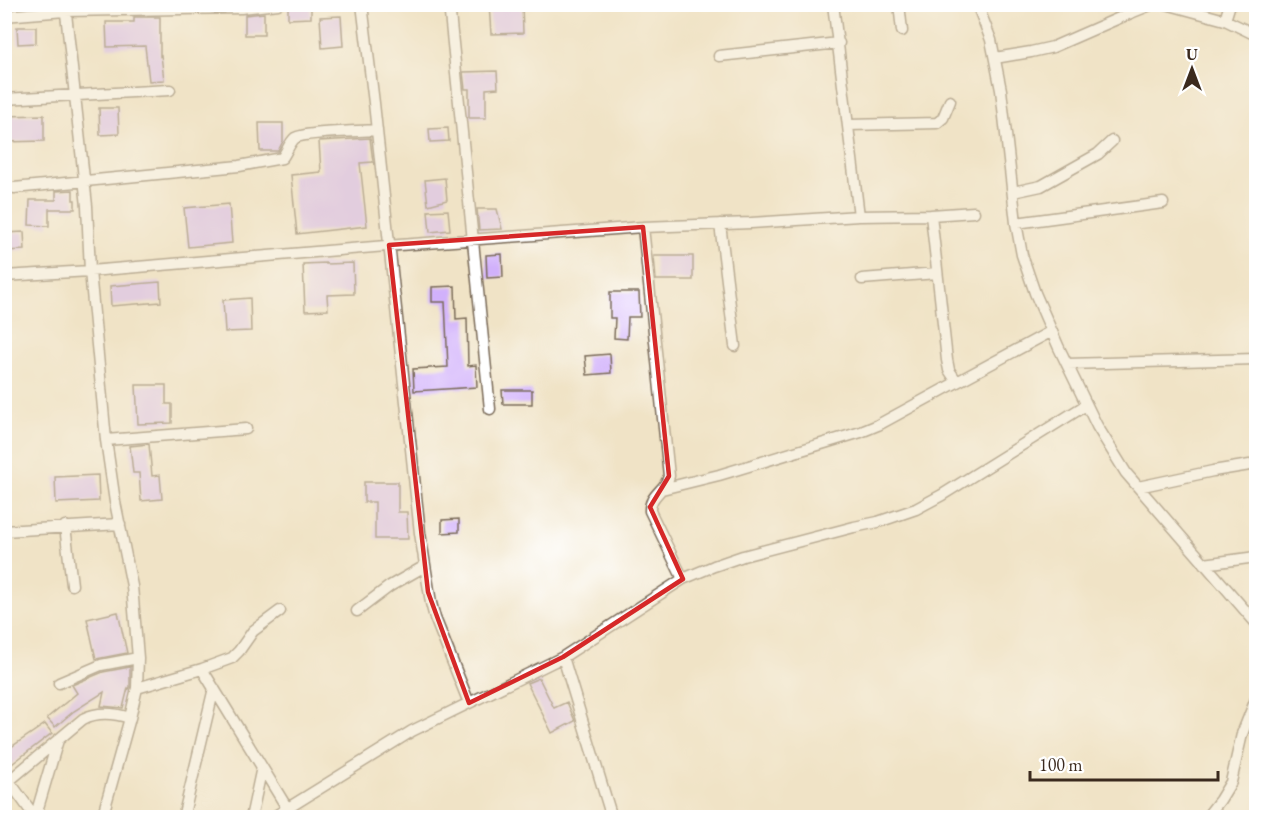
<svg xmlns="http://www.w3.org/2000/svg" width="1261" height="822" font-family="'EB Garamond',serif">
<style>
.building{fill:#d1b1fb}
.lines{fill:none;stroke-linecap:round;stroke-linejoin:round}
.minor-casing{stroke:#7a6b59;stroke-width:13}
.minor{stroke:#fff;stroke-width:10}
.marked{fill:none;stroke:#d62828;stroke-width:4.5;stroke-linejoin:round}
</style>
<rect width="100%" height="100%" fill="#fff"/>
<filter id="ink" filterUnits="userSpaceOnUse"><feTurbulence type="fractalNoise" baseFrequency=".0167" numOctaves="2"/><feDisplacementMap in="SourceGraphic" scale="12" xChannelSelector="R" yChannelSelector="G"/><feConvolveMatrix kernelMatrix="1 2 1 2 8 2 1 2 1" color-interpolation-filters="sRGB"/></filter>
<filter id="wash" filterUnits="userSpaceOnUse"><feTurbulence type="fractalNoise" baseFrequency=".008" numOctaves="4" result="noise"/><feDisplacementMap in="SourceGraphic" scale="24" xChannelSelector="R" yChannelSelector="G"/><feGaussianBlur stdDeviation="1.35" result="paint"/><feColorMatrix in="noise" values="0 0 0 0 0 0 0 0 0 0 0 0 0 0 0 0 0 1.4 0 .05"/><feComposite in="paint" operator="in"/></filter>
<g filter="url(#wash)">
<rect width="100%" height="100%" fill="#f0e3c6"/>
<g id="blocks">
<!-- building -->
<path class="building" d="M 288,4 L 305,4 L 305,7 L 311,7 L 311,18 L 288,19 Z
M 489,4 L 522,4 L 523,33 L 491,34 Z
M 264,13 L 264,35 L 245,35 L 245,15 Z
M 341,16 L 343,46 L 322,48 L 320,17 Z
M 134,17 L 160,17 L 160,56 L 161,55 L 164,80 L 149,81 L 145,46 L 107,47 L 106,22 L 134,22 Z
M 17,27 L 36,27 L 36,43 L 18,44 Z
M 497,71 L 498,88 L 486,89 L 486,118 L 469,118 L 469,89 L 465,89 L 463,72 Z
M 99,108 L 118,108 L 119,134 L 100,135 Z
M 44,115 L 44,141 L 4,142 L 4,116 Z
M 259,123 L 283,123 L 283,141 L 278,151 L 260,151 Z
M 448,128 L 449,141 L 430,142 L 429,129 Z
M 370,138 L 373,162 L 360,163 L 367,226 L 297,234 L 291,175 L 321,172 L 319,141 Z
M 445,178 L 447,200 L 428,205 L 425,180 Z
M 73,190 L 73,200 L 75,200 L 75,209 L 49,209 L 49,226 L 29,225 L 30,200 L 56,200 L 56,191 Z
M 229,204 L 232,243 L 188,247 L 184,208 Z
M 477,209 L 497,209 L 502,229 L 479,230 Z
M 448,210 L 450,230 L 430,232 L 428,211 Z
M 24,232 L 25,250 L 4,251 L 4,233 Z
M 502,254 L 503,277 L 487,278 L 486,255 Z
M 654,256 L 693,256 L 693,280 L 656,280 Z
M 326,263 L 326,264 L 353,263 L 354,294 L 327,295 L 328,310 L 305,311 L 303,264 Z
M 160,282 L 161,302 L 111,306 L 110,286 Z
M 455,286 L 456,319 L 467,318 L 468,366 L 476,365 L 477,387 L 414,391 L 413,369 L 448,367 L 445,302 L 432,302 L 432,287 Z
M 610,292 L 639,292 L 640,317 L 628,317 L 627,339 L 614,338 L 615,318 L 610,318 Z
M 250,298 L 251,331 L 225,332 L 223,300 Z
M 610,354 L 611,373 L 587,375 L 585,356 Z
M 136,385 L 166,385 L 166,404 L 172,404 L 172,423 L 138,424 Z
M 502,390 L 532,390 L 532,404 L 503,404 Z
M 149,444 L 152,476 L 160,475 L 162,499 L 141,501 L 139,473 L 133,473 L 130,446 Z
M 98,475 L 99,501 L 56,503 L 55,477 Z
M 364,482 L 398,482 L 398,512 L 407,512 L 408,539 L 375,539 L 375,502 L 364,502 Z
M 459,519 L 459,532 L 442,533 L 442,520 Z
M 118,612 L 127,653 L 96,659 L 87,619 Z
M 130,667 L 130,687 L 129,689 L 128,688 L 123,708 L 101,706 L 104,692 L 74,711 L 55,727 L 47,718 L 77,693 L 72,685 L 103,672 Z
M 539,678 L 554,708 L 567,702 L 575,721 L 552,733 L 527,683 Z
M 45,724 L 52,733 L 8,767 L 4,761 L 4,752 Z"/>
</g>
</g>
<g filter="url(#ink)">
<use href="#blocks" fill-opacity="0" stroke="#7a6b59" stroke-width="1.5"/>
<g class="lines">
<!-- minor casing -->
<g class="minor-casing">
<path id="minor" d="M 65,4 L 87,206 L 90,271 L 106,440 L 115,502 L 132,586 L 138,658 L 137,688 L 130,718 L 102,818
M 362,4 L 374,103 L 420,533 L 431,603 L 435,618 L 469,703
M 449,4 L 490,409
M 899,4 L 902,31
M 977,4 L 991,40 L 1001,90 L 1016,223 L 1022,255 L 1035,293 L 1059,348 L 1097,426 L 1126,473 L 1256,623
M 1166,4 L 1225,20 L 1256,35
M 4,16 L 65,11 L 241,8 L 278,4
M 1225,20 L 1230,4
M 719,56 L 839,43
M 995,58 L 1031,52 L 1053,47 L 1133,12 L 1153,4
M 4,99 L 170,90
M 849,125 L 937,123 L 943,118 L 950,101
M 14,188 L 239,166 L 282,158 C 286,153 290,142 295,138 C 304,132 363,131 377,130
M 1013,192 L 1041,186 L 1098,154 L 1112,141
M 931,215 L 974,212
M 859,216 L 931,215 L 947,360 L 949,370 L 957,382 L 1052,331
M 1016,223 L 1163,203
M 720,224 L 735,346
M 643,227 L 669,476 C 666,490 649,495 650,511 L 683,579
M 4,276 L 90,271 L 386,246 L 643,227 L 751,223 L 859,216 L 833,4
M 862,279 L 937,273
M 1067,364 L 1256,359
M 106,440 L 246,429
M 1138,487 L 1213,471 L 1256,464
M 662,489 L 719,475 L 861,432 L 878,425 L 957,382
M 65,526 L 72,585
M 4,531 L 120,524
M 1204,564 L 1256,557
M 357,611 L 390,586 L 425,566
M 563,657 L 612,818
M 202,669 L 287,808
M 59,683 L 101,665 L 138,658
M 137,688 L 202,669 L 232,658 L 239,651 L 253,631 L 280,611
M 9,781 L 35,817
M 4,785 L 83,719 C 98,711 114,713 130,718
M 35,818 L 58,740
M 183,818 L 214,688
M 251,818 L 262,767
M 272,818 L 412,731 L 563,657 L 683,579 L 714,566 L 743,556 L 854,527 L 878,522 L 916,509 L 942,495 L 1086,405
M 1206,818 L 1220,800 L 1231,782 L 1242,734 L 1256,699"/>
</g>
<!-- minor -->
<use href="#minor" class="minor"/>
</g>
</g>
<!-- marked area -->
<path d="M0 0H1261V822H0ZM 643,227 L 669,476 L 650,507 L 683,579 L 563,657 L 469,703 L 428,592 L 389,245 Z" fill="#f0e3c6" fill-opacity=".55" fill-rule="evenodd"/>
<path class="marked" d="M 643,227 L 669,476 L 650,507 L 683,579 L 563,657 L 469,703 L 428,592 L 389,245 Z"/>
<!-- margin -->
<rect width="1261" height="822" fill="none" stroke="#fff" stroke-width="24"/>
<!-- north arrow -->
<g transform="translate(1192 69)" stroke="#ffffff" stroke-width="4.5" paint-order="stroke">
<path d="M0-4.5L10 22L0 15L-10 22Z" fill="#3b2a1e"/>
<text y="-9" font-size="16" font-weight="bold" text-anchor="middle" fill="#3b2a1e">U</text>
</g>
<!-- scale -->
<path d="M1030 771v9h188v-9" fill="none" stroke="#3b2a1e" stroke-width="3"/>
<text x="1039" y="771" font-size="18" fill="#3b2a1e" stroke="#ffffff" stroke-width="4.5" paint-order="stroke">100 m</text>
</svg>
